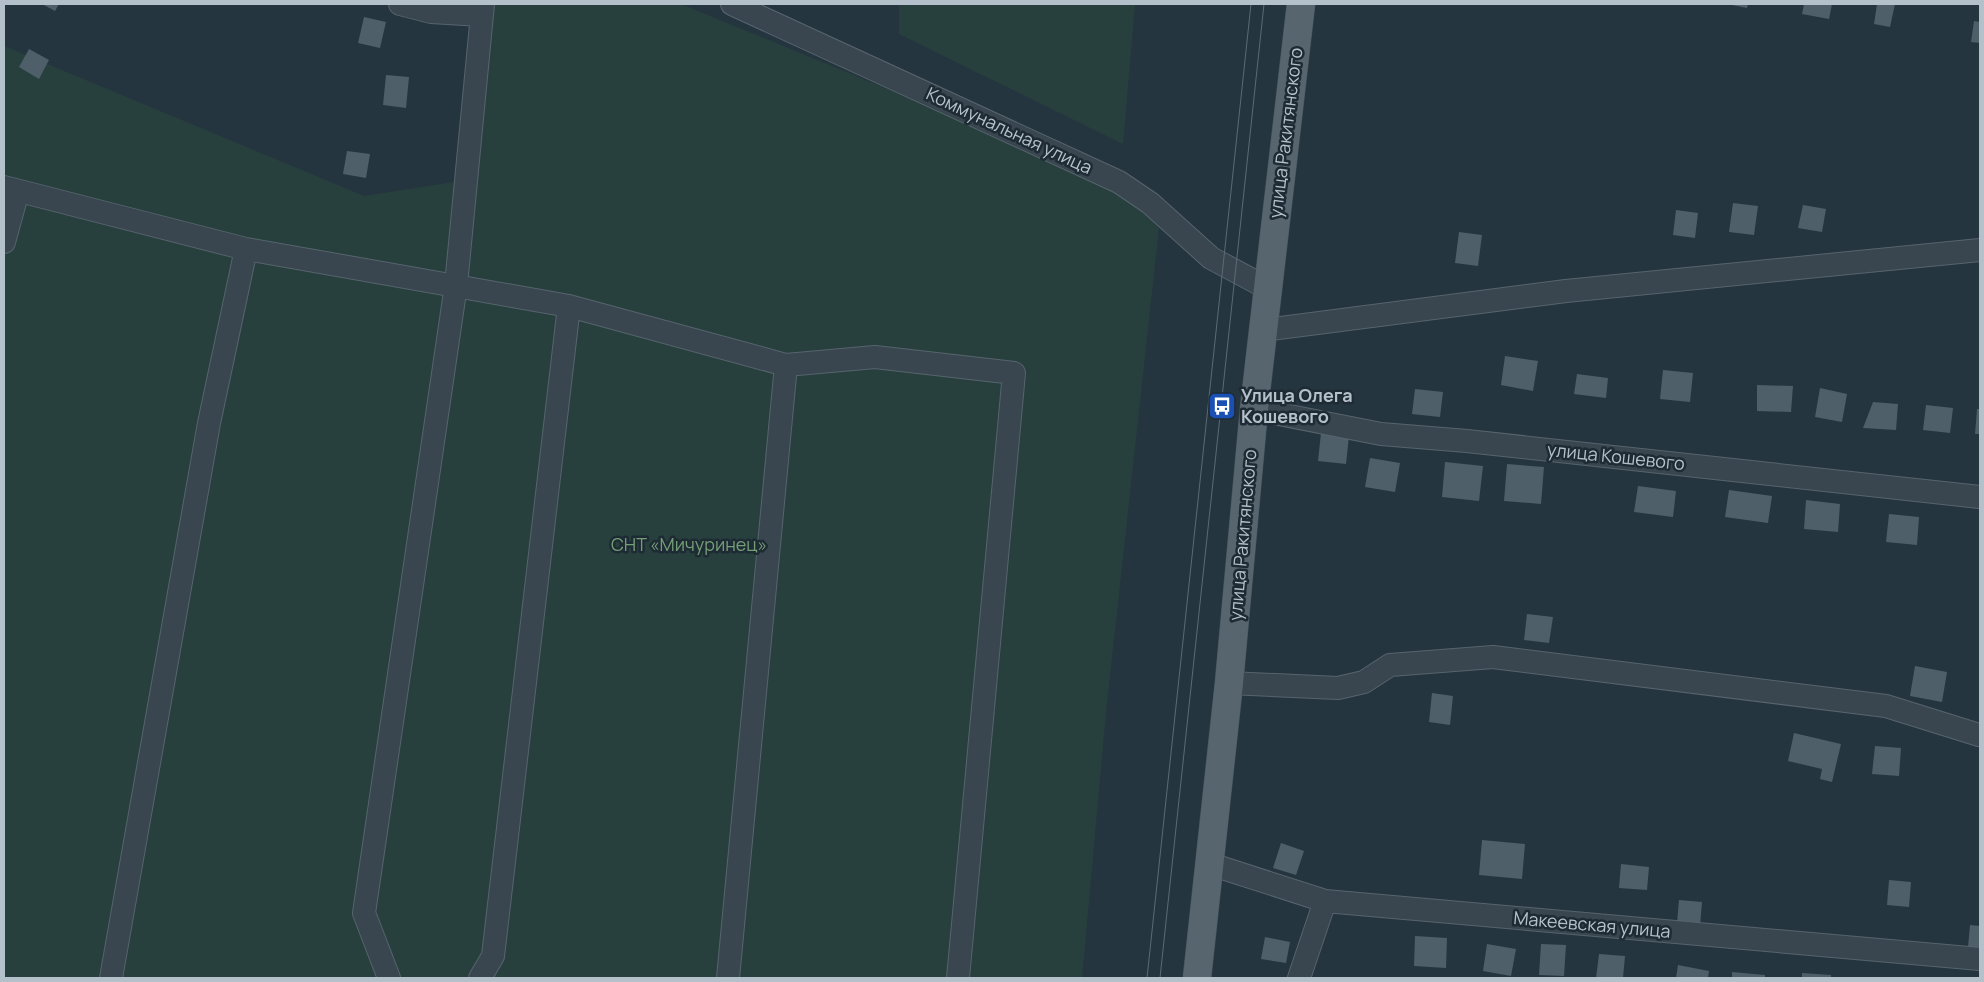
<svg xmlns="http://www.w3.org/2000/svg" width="1984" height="982" font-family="Manrope,sans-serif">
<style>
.green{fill:#27403e}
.building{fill:#4e5f6a}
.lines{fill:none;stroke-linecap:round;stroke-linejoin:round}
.minor-casing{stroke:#57646d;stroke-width:24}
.major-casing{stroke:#45525b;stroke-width:29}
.minor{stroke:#39464f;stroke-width:22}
.major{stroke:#57656f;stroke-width:28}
.tram{stroke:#5b6b76;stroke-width:1}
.labels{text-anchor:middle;stroke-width:5;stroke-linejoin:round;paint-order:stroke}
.street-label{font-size:18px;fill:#b5c1ca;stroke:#1e2b34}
.poi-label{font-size:18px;font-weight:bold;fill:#b5c1ca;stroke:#1e2b34;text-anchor:start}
.park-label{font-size:18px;fill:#749f76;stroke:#1e2b34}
</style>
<rect width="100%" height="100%" fill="#25353f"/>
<!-- green -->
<path class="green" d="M 493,4 L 681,4 L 1106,179 L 1133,201 L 1159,228 L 1106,712 L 1082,978 L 4,978 L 4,46 L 364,196 L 454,182 Z
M 899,4 L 1135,4 L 1123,144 L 899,34 Z"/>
<!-- building -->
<path class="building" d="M 42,4 L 59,4 L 55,11 Z
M 1727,4 L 1748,4 L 1747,8 Z
M 1804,4 L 1832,4 L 1829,19 L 1802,14 Z
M 1877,4 L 1895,4 L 1890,27 L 1874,24 Z
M 364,17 L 386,22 L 380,48 L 358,43 Z
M 1974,21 L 1980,22 L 1980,43 L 1971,42 Z
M 29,49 L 49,60 L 39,79 L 19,67 Z
M 386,75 L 409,77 L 406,108 L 383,105 Z
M 347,151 L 370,154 L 366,178 L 343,174 Z
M 1733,203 L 1758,206 L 1754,235 L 1729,232 Z
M 1803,205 L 1826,209 L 1822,232 L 1798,228 Z
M 1676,210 L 1698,213 L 1695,238 L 1673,235 Z
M 1459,232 L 1482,235 L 1478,266 L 1455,263 Z
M 1505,356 L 1538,361 L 1533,391 L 1501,385 Z
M 1663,370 L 1693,373 L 1690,402 L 1660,399 Z
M 1577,374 L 1608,378 L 1606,398 L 1574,394 Z
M 1757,385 L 1793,386 L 1791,412 L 1757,411 Z
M 1820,388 L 1847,394 L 1842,422 L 1815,417 Z
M 1415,389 L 1443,392 L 1440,417 L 1412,414 Z
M 1873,402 L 1898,404 L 1896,430 L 1863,428 Z
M 1926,405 L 1953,408 L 1950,433 L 1923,430 Z
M 1977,409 L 1980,409 L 1980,434 L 1975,434 Z
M 1321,433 L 1349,436 L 1346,464 L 1318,461 Z
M 1370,458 L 1400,463 L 1395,492 L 1365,487 Z
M 1445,462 L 1483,466 L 1479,501 L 1442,497 Z
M 1507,464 L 1544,467 L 1541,504 L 1504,501 Z
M 1638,486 L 1676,491 L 1673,517 L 1634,512 Z
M 1729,490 L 1772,496 L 1768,523 L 1725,517 Z
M 1806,500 L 1840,504 L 1838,532 L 1804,529 Z
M 1889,514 L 1919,517 L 1917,545 L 1886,542 Z
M 1527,614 L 1553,617 L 1549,643 L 1524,640 Z
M 1915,666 L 1947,672 L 1942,702 L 1910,696 Z
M 1432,693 L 1453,696 L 1450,725 L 1429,722 Z
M 1794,733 L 1841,744 L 1832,782 L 1820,779 L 1822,769 L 1788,761 Z
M 1875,746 L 1901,748 L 1899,776 L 1872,774 Z
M 1482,840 L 1525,844 L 1522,879 L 1479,875 Z
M 1281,843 L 1304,851 L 1296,875 L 1273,868 Z
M 1621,864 L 1649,867 L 1647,890 L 1619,888 Z
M 1889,880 L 1911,882 L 1909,907 L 1887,905 Z
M 1679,900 L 1702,902 L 1700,926 L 1677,923 Z
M 1970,925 L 1980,926 L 1980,948 L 1968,947 Z
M 1415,936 L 1447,938 L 1446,968 L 1414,966 Z
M 1265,937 L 1290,942 L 1286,963 L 1261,959 Z
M 1487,944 L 1516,949 L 1511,976 L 1483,971 Z
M 1541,944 L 1566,945 L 1564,976 L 1539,975 Z
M 1599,954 L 1625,956 L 1623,978 L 1596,978 Z
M 1678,965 L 1709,971 L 1708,978 L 1676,978 Z
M 1732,972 L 1765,975 L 1765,978 L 1732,978 Z
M 1802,973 L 1831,975 L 1831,978 L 1802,978 Z"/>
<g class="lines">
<!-- minor casing -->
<g class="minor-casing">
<path id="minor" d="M 400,4 L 431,12 L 481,15
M 732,4 L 1119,182 L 1150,203 L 1211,258 L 1267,288
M 4,187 L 246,249 L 569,306 L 786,365 L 875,357 L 1014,373 L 958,978
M 4,242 L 18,191
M 1264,330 L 1566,291 L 1980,250
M 1254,409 L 1381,434 L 1467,441 L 1980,497
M 1229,683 L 1338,688 L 1364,682 L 1390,665 L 1493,657 L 1886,706 L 1979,735
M 1210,864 L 1325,901 L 1980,959
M 111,978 L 209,423 L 246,249
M 389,978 L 364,913 L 456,285 L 483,4
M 480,978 L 493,956 L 569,306
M 728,978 L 786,365
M 1299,978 L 1325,901"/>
</g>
<!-- major casing -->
<g class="major-casing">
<path id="major" d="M 1197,978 L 1229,683 L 1254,409 L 1301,4"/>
</g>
<!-- minor -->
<use href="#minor" class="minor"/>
<!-- major -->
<use href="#major" class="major"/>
<!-- tram -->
<path class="tram" d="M 1147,978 L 1251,4
M 1160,978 L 1264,4"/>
</g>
<!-- icons -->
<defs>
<g id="bus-square" transform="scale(1.4375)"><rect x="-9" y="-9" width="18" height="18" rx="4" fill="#1a4fb4" stroke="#1e2b34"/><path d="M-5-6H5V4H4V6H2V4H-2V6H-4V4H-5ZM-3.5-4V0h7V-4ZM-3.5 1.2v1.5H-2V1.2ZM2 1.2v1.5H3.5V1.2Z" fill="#fff"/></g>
</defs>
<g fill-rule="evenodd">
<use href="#bus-square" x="1222" y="406"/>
</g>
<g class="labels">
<!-- street labels -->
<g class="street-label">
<text transform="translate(1009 131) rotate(25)" y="6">Коммунальная улица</text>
<text transform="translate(1286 133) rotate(-83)" y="6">улица Ракитянского</text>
<text transform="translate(1616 457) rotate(6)" y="6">улица Кошевого</text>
<text transform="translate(1243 535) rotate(-85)" y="6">улица Ракитянского</text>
<text transform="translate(1592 925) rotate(5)" y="6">Макеевская улица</text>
</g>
<!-- poi labels -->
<g class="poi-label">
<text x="1241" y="402">Улица Олега<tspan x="1241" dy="21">Кошевого</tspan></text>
</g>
<!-- park labels -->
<g class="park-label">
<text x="689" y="551">СНТ «Мичуринец»</text>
</g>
</g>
<!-- border -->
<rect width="1984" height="982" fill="none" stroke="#b5c1ca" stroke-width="10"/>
</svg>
